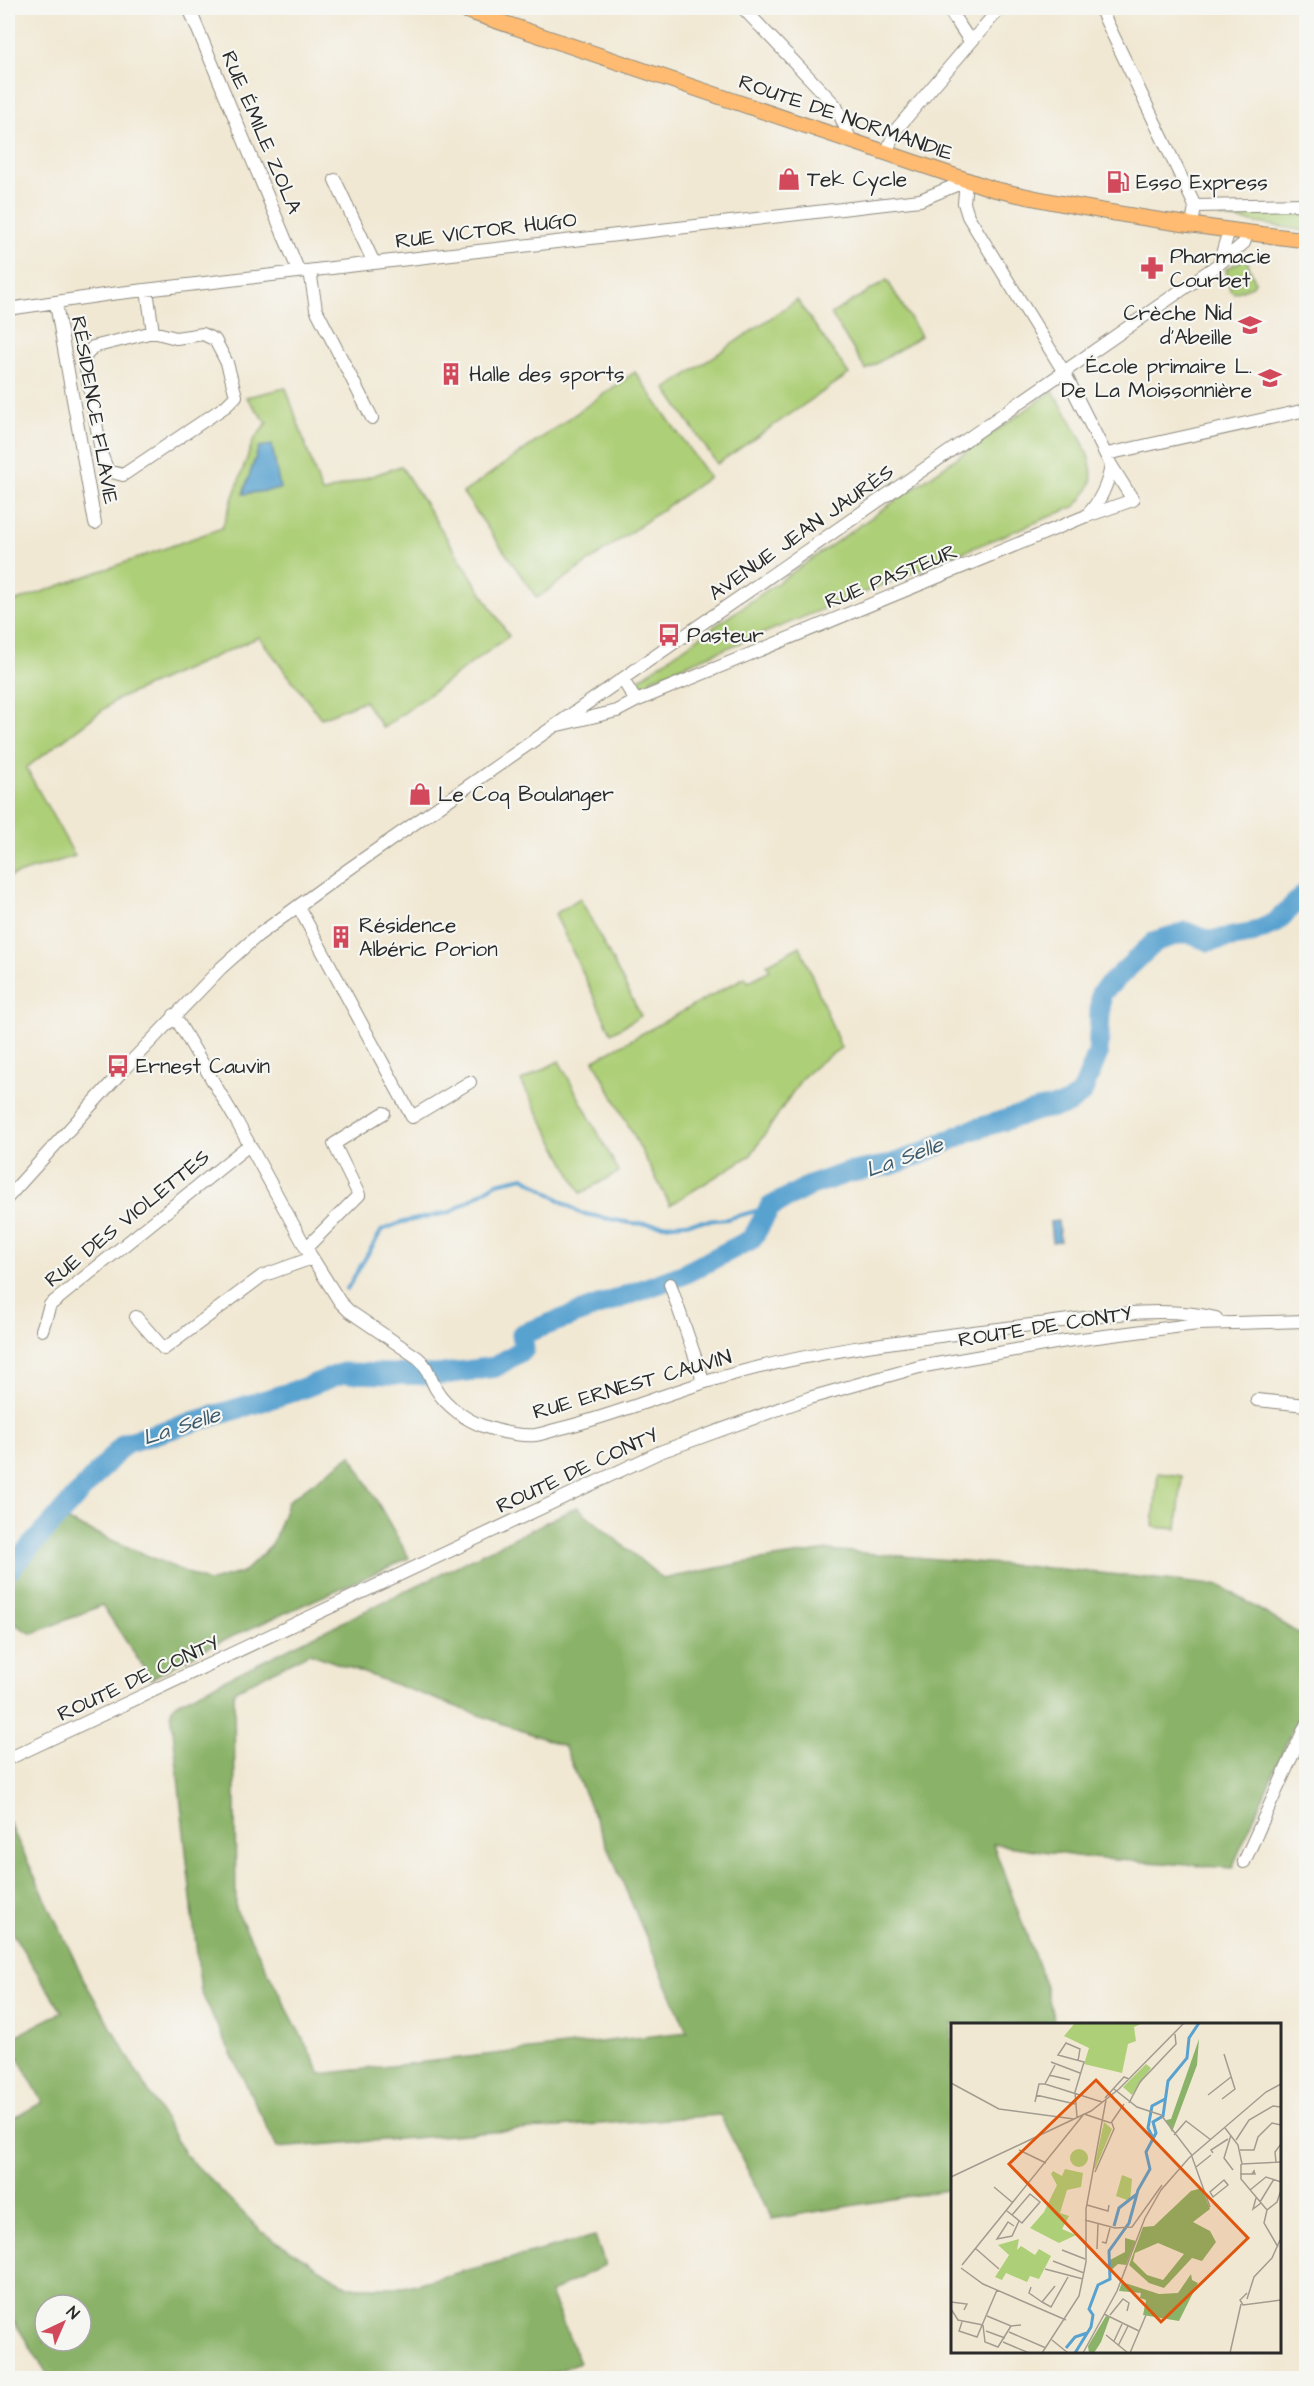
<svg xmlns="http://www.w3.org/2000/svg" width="1314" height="2386" font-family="'Architects Daughter',sans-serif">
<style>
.green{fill:#adcf77;stroke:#6c7d51;stroke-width:1.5}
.forest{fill:#8ab268;stroke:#5a6e4a;stroke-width:1.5;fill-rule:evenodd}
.water{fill:#59a2d0;stroke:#42667e;stroke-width:1.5}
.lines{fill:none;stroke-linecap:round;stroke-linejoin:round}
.stream{stroke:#59a2d0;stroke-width:4}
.river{stroke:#59a2d0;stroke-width:21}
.minor-casing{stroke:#8e8a7f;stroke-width:14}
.major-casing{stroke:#8e8a7f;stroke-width:17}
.minor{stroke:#fff;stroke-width:12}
.major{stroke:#febb71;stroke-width:15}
.labels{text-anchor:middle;stroke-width:4.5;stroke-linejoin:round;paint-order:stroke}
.street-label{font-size:21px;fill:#2b2b2b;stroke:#f6f6f2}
.poi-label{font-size:21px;fill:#2b2b2b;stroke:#f6f6f2;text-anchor:start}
.water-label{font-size:22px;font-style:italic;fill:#3d5b6d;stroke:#f6f6f2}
.inset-river{fill:none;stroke:#59a2d0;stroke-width:3}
.inset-road{fill:none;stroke:#a29c90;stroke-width:1.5}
.view{fill:#df570e;fill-opacity:0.15;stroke:#df570e;stroke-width:3}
.inset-edge{fill:none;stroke:#2b2b2b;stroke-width:3}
</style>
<rect width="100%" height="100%" fill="#f6f6f2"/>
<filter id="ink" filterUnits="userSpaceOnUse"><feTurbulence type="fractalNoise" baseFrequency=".0167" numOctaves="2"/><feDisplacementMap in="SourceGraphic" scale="12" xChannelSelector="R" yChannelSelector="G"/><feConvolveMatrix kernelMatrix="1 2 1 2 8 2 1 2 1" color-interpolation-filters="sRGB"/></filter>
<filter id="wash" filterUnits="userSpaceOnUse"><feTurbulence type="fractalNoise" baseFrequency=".008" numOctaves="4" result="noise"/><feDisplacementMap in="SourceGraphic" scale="24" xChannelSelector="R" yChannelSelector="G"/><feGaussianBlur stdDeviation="1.35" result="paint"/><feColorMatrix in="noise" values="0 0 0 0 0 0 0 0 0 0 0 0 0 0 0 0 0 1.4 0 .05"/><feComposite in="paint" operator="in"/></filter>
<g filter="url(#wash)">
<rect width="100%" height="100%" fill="#f1e8d3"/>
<!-- green -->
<path class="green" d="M 1223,211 L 1253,211 L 1254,215 L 1306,214 L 1306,231 L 1221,217 Z
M 1246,258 L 1255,281 L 1253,286 L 1234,293 L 1230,290 L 1226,269 Z
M 887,280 L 921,336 L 866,370 L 831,314 Z
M 797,300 L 849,374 L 717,464 L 666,389 Z
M 635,372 L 709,477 L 537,598 L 463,493 Z
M 286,388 L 322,493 L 401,466 L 509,636 L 383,728 L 364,701 L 321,718 L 259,637 L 116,700 L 26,768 L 75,856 L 8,877 L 8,604 L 222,528 L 253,441 L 267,423 L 246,397 Z
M 1053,391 C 1065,413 1097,456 1091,482 C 1089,492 1082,498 1076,506 L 651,679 L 652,684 L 639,689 L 635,682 Z
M 580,898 L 641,1016 L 611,1033 L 555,914 Z
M 800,946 L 841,1048 L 819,1063 L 802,1078 L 751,1155 L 670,1205 L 594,1060 L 745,977 L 748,982 L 770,970 L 767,964 Z
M 559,1061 L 619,1172 L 581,1193 L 521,1081 Z
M 1158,1473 L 1182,1476 L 1177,1529 L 1153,1527 Z"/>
<!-- forest -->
<path class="forest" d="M 351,1455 L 409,1558 L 204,1649 L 151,1679 L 102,1605 L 32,1634 L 8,1620 L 8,1578 L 63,1519 L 208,1582 L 243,1572 L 272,1545 L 288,1501 Z
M 577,1507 L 663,1579 L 742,1563 L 828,1550 L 1072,1570 L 1221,1586 L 1306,1638 L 1306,1698 L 1232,1868 L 1090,1858 L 993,1844 L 1046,1987 L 1055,2024 L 952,2024 L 952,2189 L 772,2219 L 720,2115 L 277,2148 L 201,1992 L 171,1711 L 175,1704 ZM 309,1653 L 564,1746 L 687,2032 L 321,2074 L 236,1910 L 234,1691 Z
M 8,1820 L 86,1984 L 184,2153 L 262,2232 L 348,2287 L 404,2287 L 595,2236 L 605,2265 L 550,2293 L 580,2363 L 536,2378 L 50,2378 L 8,2312 L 8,2121 L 43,2102 L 8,2040 L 62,2012 L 8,1926 ZM 45,2305 L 81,2305 L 81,2341 L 45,2341 Z"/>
<!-- water -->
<path class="water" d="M 272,445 L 280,489 L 243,494 L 259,447 Z
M 1058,1221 L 1060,1241 L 1052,1242 L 1050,1222 Z"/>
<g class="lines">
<!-- stream -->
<path class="stream" d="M 347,1289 L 382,1230 L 403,1222 L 451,1212 L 497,1183 L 524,1177 L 580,1213 L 630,1223 L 663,1225 L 727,1219 L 770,1207"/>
<!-- river -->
<path class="river" d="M 8,1571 L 125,1443 L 298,1390 L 343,1373 L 437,1375 L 495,1367 L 524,1349 L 522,1334 L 682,1275 L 752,1239 L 770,1207 L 811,1185 L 847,1173 L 890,1165 L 921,1154 L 969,1131 L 1038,1110 L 1066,1105 L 1082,1093 L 1098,1053 L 1101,993 L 1156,941 L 1186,932 L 1209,941 L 1250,934 L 1275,923 L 1306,893"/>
</g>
</g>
<g filter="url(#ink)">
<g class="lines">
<!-- minor casing -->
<g class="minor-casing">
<path id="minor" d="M 189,8 L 299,272
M 743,8 L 836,106 L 851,141
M 948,8 L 970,41
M 1100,8 L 1195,206 L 1192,226
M 886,154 L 895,131 L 906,118 L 1000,8
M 335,180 L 374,263
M 1195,206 L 1306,204
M 1219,264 L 1229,230
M 310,271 L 316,309 L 372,418
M 147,290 L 153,332
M 56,304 L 95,523
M 8,309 L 111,294 L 374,263 L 920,200 L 966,181 L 964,203 L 968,216 L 1064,372 L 1111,465 C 1108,485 1100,502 1086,516 L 636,701 L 617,711 L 558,725
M 153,332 L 176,338 L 203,334 L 215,340 L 227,363 L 236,396 L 226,406 L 123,475 L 108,471 L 102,456 L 84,358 L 93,347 Z
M 1107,454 L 1306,410
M 1087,516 L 1133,500 L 1111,465
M 623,680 L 636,701
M 298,906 L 412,1117 L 470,1082
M 174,1015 L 237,1122 L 306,1248 L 340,1302 L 349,1311 L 418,1358 C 428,1366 430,1379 436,1389 C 446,1406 467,1421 486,1427 C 501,1432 520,1436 535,1435 C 544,1434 553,1430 562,1428 C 612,1416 659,1396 709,1381 C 813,1349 923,1338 1031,1325 C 1089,1318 1158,1304 1216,1318
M 8,1197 L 123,1070 L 221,968 L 257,936 L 349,869 L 1219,264 L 1244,243 L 1247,233
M 306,1248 L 359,1195 L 334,1144 L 384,1113
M 670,1284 L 701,1374 L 702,1383
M 136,1317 L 164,1349 L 262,1276 L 312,1258
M 42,1330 L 50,1305 L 244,1149 L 250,1146
M 1257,1400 L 1306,1405
M 8,1759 L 660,1452 L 809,1398 L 919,1367 L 1066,1341 L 1198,1324 L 1306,1321
M 1244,1862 L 1306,1725"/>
</g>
<!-- major casing -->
<g class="major-casing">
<path id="major" d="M 459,8 L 993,189 C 1096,213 1201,227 1306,240"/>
</g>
<!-- minor -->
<use href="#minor" class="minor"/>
<!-- major -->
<use href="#major" class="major"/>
</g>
</g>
<!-- icons -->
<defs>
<g id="shop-bare" transform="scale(1.8)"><path d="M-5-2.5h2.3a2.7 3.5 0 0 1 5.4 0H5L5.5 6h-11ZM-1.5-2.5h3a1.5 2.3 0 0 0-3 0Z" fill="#d1495b" stroke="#f6f6f2" stroke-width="2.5" paint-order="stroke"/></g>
<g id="fuel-bare" transform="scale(1.8)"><path d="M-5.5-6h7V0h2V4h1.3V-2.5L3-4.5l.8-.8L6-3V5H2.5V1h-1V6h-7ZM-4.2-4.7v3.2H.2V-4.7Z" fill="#d1495b" stroke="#f6f6f2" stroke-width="2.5" paint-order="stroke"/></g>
<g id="pharmacy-bare" transform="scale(1.8)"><path d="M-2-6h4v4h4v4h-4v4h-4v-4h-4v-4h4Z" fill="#d1495b" stroke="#f6f6f2" stroke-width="2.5" paint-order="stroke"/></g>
<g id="school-bare" transform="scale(1.8)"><path d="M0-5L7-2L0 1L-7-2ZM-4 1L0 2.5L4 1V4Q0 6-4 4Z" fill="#d1495b" stroke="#f6f6f2" stroke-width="2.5" paint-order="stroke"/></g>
<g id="building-bare" transform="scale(1.8)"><path d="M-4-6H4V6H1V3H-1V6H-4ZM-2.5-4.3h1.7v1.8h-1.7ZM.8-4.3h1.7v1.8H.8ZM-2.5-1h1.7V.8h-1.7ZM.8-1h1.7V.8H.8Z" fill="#d1495b" stroke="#f6f6f2" stroke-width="2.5" paint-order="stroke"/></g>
<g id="bus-bare" transform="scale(1.8)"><path d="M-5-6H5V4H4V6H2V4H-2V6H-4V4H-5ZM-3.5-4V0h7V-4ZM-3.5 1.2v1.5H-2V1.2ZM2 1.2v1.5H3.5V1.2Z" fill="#d1495b" stroke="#f6f6f2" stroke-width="2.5" paint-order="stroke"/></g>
</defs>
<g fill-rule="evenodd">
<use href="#shop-bare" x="789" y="179"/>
<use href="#fuel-bare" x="1118" y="182"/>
<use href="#pharmacy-bare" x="1152" y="268"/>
<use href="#school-bare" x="1250" y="325"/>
<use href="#building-bare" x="451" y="374"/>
<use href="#school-bare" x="1270" y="378"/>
<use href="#bus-bare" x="669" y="635"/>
<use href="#shop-bare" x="420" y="794"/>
<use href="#building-bare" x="341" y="937"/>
<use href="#bus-bare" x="118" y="1066"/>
</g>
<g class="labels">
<!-- street labels -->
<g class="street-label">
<text transform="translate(846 117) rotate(19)" y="7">ROUTE DE NORMANDIE</text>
<text transform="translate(262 132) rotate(67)" y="7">RUE ÉMILE ZOLA</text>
<text transform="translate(486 230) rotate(-7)" y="7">RUE VICTOR HUGO</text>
<text transform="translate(95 410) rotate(80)" y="7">RÉSIDENCE FLAVIE</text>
<text transform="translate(801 532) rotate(-35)" y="7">AVENUE JEAN JAURÈS</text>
<text transform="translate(891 576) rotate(-22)" y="7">RUE PASTEUR</text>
<text transform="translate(127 1218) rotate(-39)" y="7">RUE DES VIOLETTES</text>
<text transform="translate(1045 1326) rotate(-9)" y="7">ROUTE DE CONTY</text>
<text transform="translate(632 1384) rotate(-16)" y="7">RUE ERNEST CAUVIN</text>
<text transform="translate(577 1470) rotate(-25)" y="7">ROUTE DE CONTY</text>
<text transform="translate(138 1678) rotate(-25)" y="7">ROUTE DE CONTY</text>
</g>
<!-- poi labels -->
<g class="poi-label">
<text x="807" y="186">Tek Cycle</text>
<text x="1136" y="189">Esso Express</text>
<text x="1170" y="263">Pharmacie<tspan x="1170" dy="24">Courbet</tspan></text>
<text x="1232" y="320" text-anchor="end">Crèche Nid<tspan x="1232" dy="24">d'Abeille</tspan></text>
<text x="1252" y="373" text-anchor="end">École primaire L.<tspan x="1252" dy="24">De La Moissonnière</tspan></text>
<text x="469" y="381">Halle des sports</text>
<text x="687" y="642">Pasteur</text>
<text x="438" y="801">Le Coq Boulanger</text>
<text x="359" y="932">Résidence<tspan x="359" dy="24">Albéric Porion</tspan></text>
<text x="136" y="1073">Ernest Cauvin</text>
</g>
<!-- water labels -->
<g class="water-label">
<text transform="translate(904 1156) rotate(-20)" y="8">La Selle</text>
<text transform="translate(181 1425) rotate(-18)" y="8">La Selle</text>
</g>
</g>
<!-- overview -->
<g transform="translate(951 2023)">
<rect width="330" height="330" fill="#f1e8d3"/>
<path d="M 124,0 L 192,0 L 183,4 L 185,18 L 177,21 L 171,50 L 133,41 L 138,25 L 113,13 ZM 195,41 L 200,45 L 181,72 L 172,64 ZM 153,99 L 161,106 L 144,146 L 143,145 ZM119 135a9 9 0 1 1 18 0a9 9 0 1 1-18 0ZM 114,146 L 132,150 L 130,164 L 116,167 L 109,190 L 118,193 L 111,206 L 125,212 L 108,220 L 79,205 L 93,189 L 106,162 L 100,151 L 102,148 L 111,153 ZM 171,152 L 181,156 L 179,178 L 165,173 ZM 68,216 L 66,227 L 70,223 L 84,232 L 88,226 L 100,233 L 88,256 L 79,253 L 76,259 L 55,250 L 51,257 L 44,254 L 58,232 L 47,222 Z" fill="#adcf77"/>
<path d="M 248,16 L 246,42 L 221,109 L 215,97 L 220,96 ZM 251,165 L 259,186 L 242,199 L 259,208 L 265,219 L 251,238 L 241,235 L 213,265 L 198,260 L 178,242 L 192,204 L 203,203 L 240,168 ZM 207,220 L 233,231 L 212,257 L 196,252 L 182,238 L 184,230 ZM 174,215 L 185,218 L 175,242 L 167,241 L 159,248 L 159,237 L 174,229 ZM 240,251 L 241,257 L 247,260 L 228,298 L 192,292 L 195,277 L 189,275 L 190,270 L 168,268 L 171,259 L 208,271 L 227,270 ZM 155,293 L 159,294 L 150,319 L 143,330 L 138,330 L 137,323 Z" fill="#8ab268" fill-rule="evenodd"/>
<path class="inset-river" d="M 202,115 L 197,105 L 201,83 L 214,76M 163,203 L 168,185 L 186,171M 115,325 L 124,314 L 136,310M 124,330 L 140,304 L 142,292 L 138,286 L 147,262 L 159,256 L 158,228 L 178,200 L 187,167 L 199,146 L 195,129 L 205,110 L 202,99 L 212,93 L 217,58 L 236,35 L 238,15 L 248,0"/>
<path class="inset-road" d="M 100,39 L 129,50M 104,42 L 94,61 L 151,79M 98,52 L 119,57M 0,60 L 48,86 L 123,96M 163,66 L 186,84 L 210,92 L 240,131 L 259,184M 85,72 L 124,81M 257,72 L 280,54M 154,75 L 173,54 L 178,56M 271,76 L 284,66 L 273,31M 84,79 L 88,61 L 94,61M 178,80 L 189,59 L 225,21 L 224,11M 126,94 L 124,69 L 133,39 L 107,32 L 115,20 L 129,26 L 127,38M 160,100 L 173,81M 274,105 L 287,122 L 291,141 L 330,139M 223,112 L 235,98 L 260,117M 280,112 L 273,135 L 282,147M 285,117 L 298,97 L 322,83 L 330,84M 68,127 L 95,140M 289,127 L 303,127 L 307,114 L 321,100 L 330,102M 262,130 L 260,127 L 277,116M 325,139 L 324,129 L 330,121M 290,141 L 290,156 L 316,187M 245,144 L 260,132M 144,149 L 163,106 L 161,100M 289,151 L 304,151 L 303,148 L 301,151M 0,154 L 140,88 L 168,66 L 233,0M 273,157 L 277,162 L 262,174 L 259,169 ZM 43,164 L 62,180M 299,167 L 315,154 L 330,159M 305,175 L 302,186 L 310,180M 309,179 L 323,156M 136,182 L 157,188 L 158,182M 56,188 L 71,200 L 89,179 L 79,171 L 61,192M 134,197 L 164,205 L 181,204 L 211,162M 63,203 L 57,199 L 46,216 L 61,213 L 68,198M 151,219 L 155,220 L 159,205M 327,224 L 313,200 L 316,187 L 326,179 L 330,167M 24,225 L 48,246M 146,226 L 147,201M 111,227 L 134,236M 102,238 L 133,250M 11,242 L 133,91 L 160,100M 10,245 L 32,261 L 115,297M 94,246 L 132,256M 104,263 L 91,279 L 100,284 L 117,254M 80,264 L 78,270 L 91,279M 296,270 L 289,277 L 292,282 L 330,277M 296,276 L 303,254 L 321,235 L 329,217M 0,279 L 16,281 L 13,287M 0,286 L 7,297 L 32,302M 153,291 L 188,308M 159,292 L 172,276 L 178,280 L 176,288M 36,293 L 60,303 L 70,302M 11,299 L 8,308 L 26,314 L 46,267M 32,302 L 34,319 L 47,324 L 60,303M 35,308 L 54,315M 58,309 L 95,325M 155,312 L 177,330M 101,317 L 117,330M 163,318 L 171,301M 52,319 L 78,330M 167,323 L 177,303M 91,330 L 128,273 L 135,239 L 135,186 L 155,77M 132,330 L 166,268 L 194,195 L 210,167 L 238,135 L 315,69 L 330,61M 179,330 L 195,292M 279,330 L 290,281"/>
<path class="view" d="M 145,57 L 297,215 L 210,299 L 58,141 Z"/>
<rect width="330" height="330" class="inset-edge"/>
</g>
<!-- margin -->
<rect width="1314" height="2386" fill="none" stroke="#f6f6f2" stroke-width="30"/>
<!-- north arrow -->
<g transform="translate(63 2323) rotate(44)"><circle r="28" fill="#f6f6f2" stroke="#a5a5a2" stroke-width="1.5"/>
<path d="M0-4.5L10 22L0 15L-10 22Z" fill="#d1495b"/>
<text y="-9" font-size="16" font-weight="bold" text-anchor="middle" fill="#2b2b2b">N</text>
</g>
</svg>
